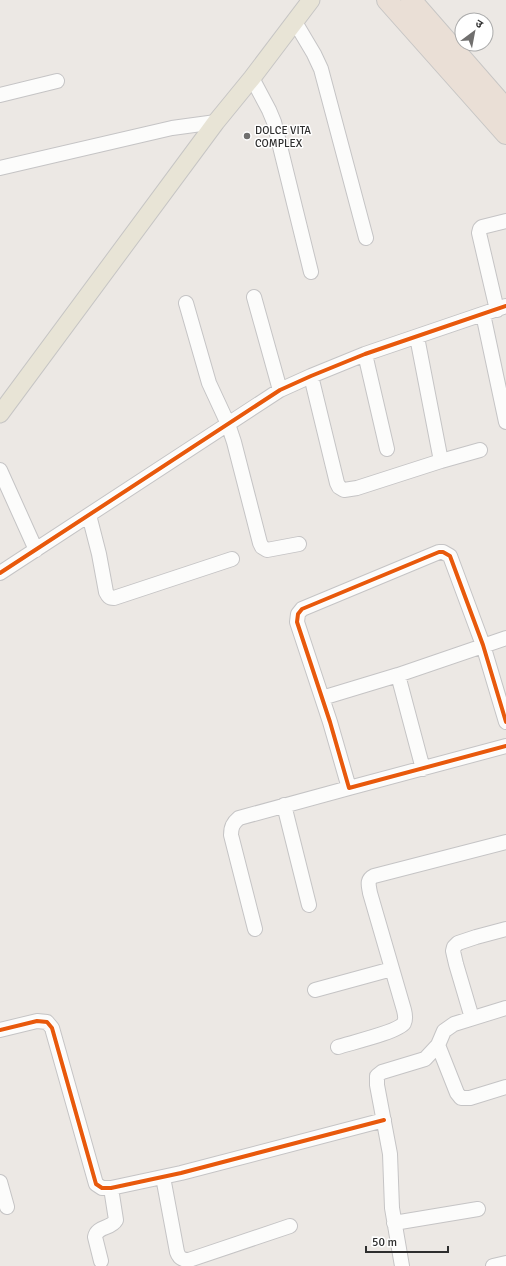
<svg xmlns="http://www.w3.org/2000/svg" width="506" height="1266" font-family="Signika,'Noto Sans Devanagari',sans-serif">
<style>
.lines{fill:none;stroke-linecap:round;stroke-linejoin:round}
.minor-casing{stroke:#c5c4c5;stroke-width:16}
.major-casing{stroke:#c6c5c4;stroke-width:19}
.highway-casing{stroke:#c6c5c4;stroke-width:22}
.minor{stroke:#fcfcfb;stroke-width:14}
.major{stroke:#e8e4d6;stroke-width:17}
.highway{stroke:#eadfd6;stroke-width:20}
.cycleway-casing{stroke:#fff;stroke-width:6}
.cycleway{stroke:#e8590c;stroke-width:4}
.poi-dot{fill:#706f6e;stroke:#fff;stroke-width:1.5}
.labels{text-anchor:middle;stroke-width:3;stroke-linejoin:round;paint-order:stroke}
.poi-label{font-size:11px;fill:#2e2e2e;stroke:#fff;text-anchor:start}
</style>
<rect width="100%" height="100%" fill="#ece8e4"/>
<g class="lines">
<!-- minor casing -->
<g class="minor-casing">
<path id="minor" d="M 295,22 L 314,54 L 321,69 L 366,238
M 252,78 L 269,110 L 274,122 L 311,272
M 0,95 L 57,81
M 0,168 L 172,128 L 216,122
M 254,297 L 280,390
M 186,303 L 209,383 L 228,424 L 234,442 L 260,543 L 262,547 L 267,550 L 299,544
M 497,310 L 479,233 L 480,229 L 482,227 L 506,221
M 483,314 L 506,422
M 417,337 L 441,461
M 365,354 L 387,449
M 311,376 L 337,483 L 339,487 L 344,490 L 357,488 L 441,461 L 480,450
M 0,470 L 36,550
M 89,515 L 99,554 L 106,592 C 108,596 109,598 114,598 L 232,559
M 0,573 L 280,390 L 311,376 L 365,354 L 506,306
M 398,675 L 506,638
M 322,698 L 398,675 L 423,769
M 506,722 L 483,645 L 450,556 L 443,552 L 439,552 L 302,609 L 298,614 L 297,622 L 330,722 L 349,788 L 506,746
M 284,805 L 309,905
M 255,929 L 231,835 C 231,827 233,823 239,818 L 349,788
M 315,990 L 392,969
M 472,1018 L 456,964 L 453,951 L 454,947 L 458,943 L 476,937 L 506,929
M 0,1030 L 37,1021 L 47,1022 L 52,1028 L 96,1184 L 102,1188 L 111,1188 L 181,1173 L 384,1120
M 438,1045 L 457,1093 L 461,1098 L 470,1098 L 506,1087
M 338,1047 C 350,1043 398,1032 404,1023 C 406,1019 405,1014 404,1010 L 370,893 C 369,886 366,880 374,876 L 506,842
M 163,1177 L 177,1252 C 179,1258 182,1260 189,1260 L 290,1226
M 0,1182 L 7,1207
M 394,1223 L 478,1209
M 101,1261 L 95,1237 C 97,1226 111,1229 116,1220 L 111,1188
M 402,1266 L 392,1208 L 390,1154 L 377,1085 L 377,1076 L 382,1072 L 425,1059 L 438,1045 L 444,1031 L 454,1024 L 506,1008
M 493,1266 L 506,1263"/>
</g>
<!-- major casing -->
<g class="major-casing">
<path id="major" d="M 0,414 L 216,122 L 252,78 L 311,0"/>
</g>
<!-- highway casing -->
<g class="highway-casing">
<path id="highway" d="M 387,0 L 506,134
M 411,0 L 506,109"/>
</g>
<!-- minor -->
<use href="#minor" class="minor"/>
<!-- major -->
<use href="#major" class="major"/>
<!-- highway -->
<use href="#highway" class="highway"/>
<!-- cycleway casing -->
<g class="cycleway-casing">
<path id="cycleway" d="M 0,573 L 280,390 L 311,376 L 365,354 L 506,306
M 506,722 L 483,645 L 450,556 L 443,552 L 439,552 L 302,609 L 298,614 L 297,622 L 330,722 L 349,788 L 506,746
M 0,1030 L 37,1021 L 47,1022 L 52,1028 L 96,1184 L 102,1188 L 111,1188 L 181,1173 L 384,1120"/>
</g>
<!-- cycleway -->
<use href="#cycleway" class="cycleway"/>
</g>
<!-- markers -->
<circle class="poi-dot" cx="247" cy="136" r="4"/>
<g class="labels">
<!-- poi labels -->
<g class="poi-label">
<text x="255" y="134">DOLCE VITA<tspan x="255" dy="13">COMPLEX</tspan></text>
</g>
</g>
<!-- north arrow -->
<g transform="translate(474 32) rotate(32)"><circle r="19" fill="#ffffff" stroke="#ababab"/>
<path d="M0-3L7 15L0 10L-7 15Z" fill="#706f6e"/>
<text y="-6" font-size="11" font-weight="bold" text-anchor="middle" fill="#2e2e2e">उ</text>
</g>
<!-- scale -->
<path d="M366 1246v6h82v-6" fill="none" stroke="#2e2e2e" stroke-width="2"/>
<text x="372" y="1246" font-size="12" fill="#2e2e2e" stroke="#ffffff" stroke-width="3" paint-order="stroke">50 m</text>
</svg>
